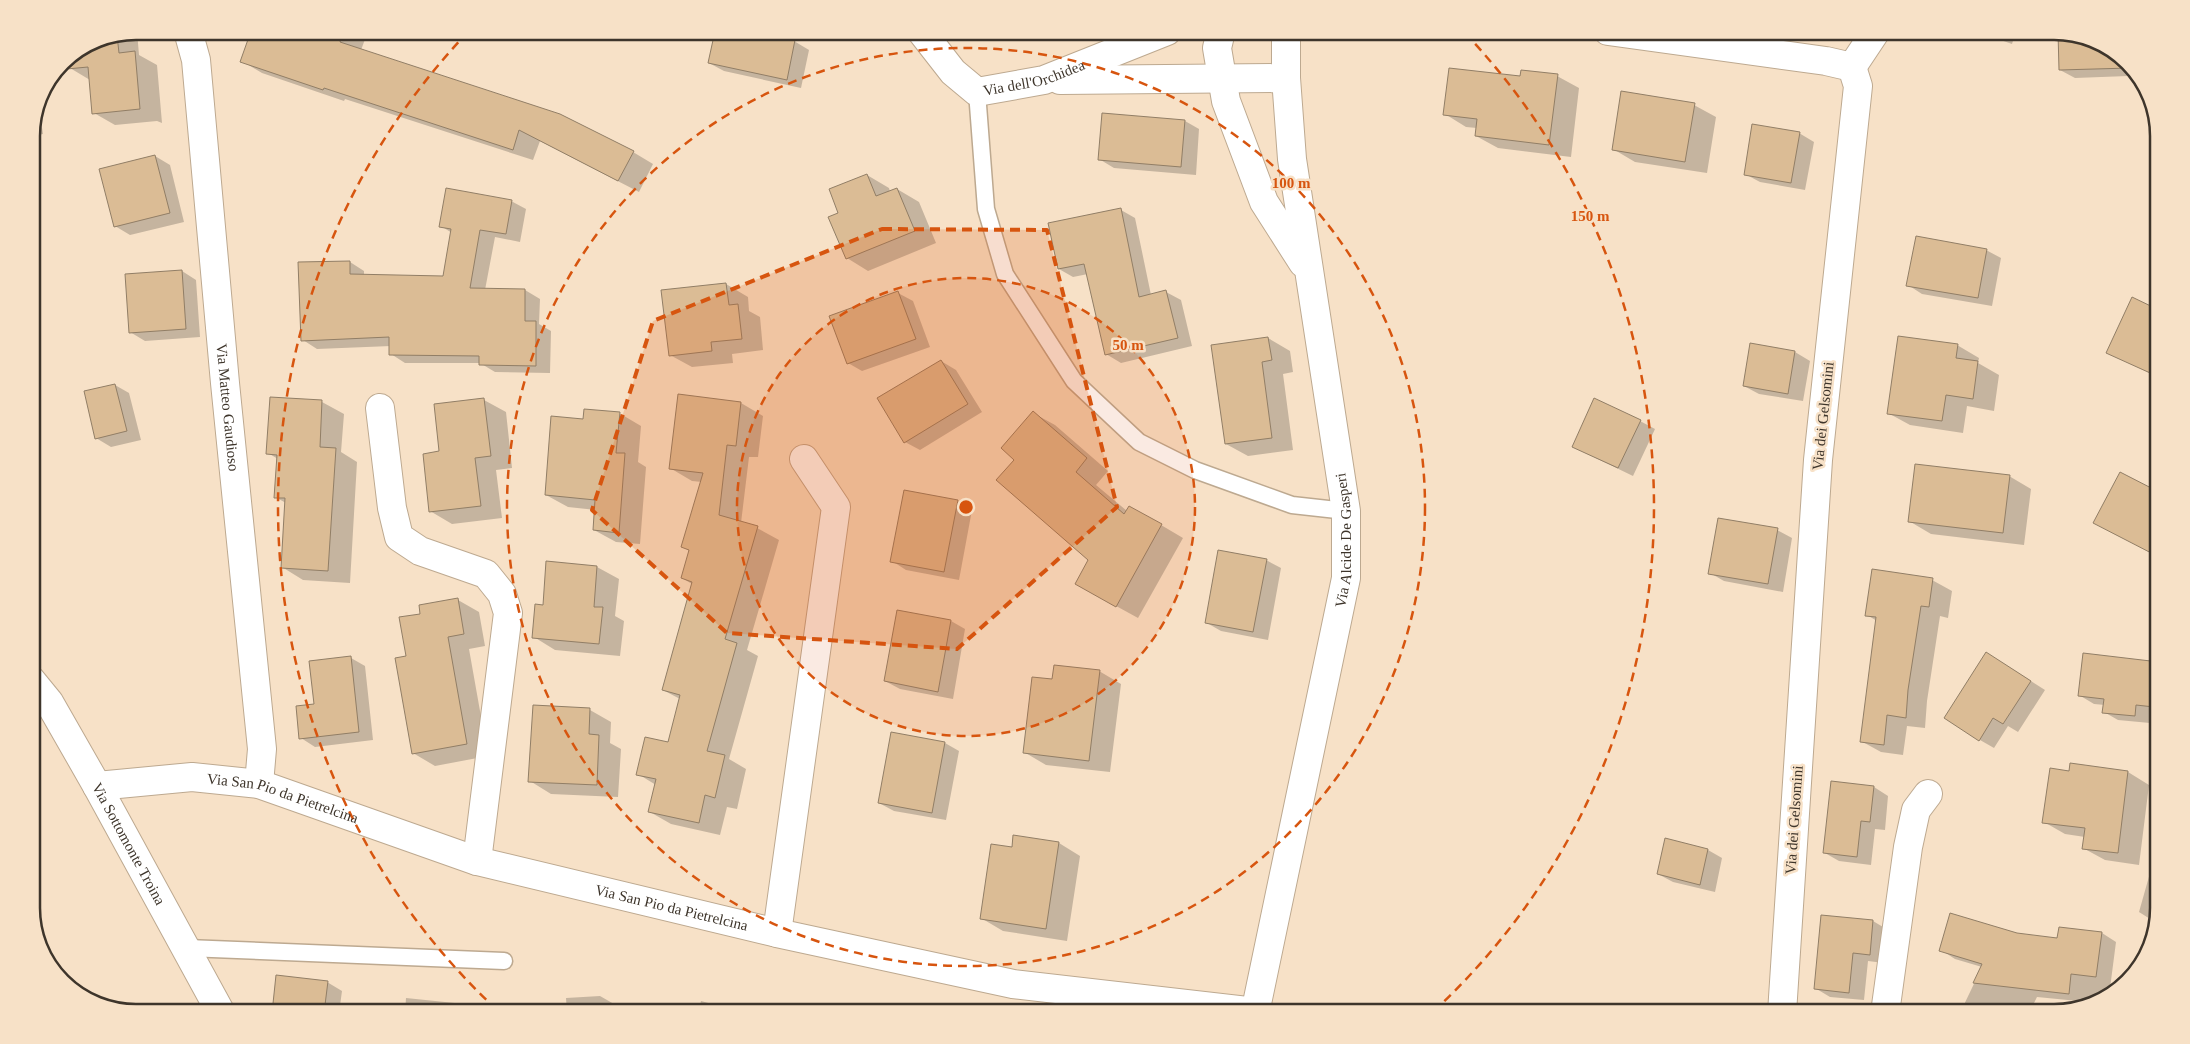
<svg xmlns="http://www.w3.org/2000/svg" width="2190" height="1044" font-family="'Times New Roman',serif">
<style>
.shadow{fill:#0003}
.building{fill:#dbbc95;stroke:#917e66}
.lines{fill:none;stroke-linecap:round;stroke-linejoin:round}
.service-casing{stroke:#bda990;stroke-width:19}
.minor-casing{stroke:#bda990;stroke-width:30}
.tertiary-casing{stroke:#bda990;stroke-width:30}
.service{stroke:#fff;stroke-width:16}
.minor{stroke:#fff;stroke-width:28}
.tertiary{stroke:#fff;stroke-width:28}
.marked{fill:#d7550f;fill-opacity:0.2;stroke:#d7550f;stroke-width:4;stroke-dasharray:10 6;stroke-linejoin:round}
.ring{fill:none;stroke:#d7550f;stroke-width:2.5;stroke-dasharray:9 6}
.labels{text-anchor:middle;stroke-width:5;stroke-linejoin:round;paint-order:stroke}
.street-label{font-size:15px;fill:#3e352b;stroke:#f7e1c7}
.rim{fill:none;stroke:#3e352b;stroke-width:2.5}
.centre{fill:#d7550f;stroke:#f7e1c7;stroke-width:2.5}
.ring-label{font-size:15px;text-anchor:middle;font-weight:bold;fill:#d7550f;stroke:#f7e1c7;stroke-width:5;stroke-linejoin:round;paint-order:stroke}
</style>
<rect width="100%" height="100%" fill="#f7e1c7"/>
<!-- shadow -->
<path class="shadow" d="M 137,31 L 139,55 L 157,65 L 162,123 L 157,121 L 115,125 L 94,113 L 90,80 L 70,68 L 96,39 Z
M 252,31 L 362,31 L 367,34 L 361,50 L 633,152 L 653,164 L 639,192 L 540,141 L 533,160 L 345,99 L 344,101 L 262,73 L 242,61 Z
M 1975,31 L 2016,31 L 2012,44 Z
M 794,41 L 809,50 L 801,88 L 724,71 L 709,63 Z
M 2128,66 L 2128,76 L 2075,78 L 2060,70 Z
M 1557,76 L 1579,88 L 1571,157 L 1498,148 L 1476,136 L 1477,128 L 1466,127 L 1445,114 L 1521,78 Z
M 38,103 L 43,134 L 31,136 L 31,130 Z
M 1694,105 L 1716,117 L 1707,173 L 1635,162 L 1613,149 Z
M 1185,121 L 1199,129 L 1196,175 L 1114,168 L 1099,159 Z
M 2157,126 L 2159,130 L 2159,157 L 2151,152 Z
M 1799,133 L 1814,142 L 1805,190 L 1760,182 L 1745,174 Z
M 155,156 L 170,165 L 184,222 L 130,235 L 115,226 Z
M 31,157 L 36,208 L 31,208 Z
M 867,175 L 889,188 L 890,192 L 897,189 L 919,202 L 936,243 L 868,271 L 847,258 L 840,213 Z
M 511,201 L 526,209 L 520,242 L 495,237 L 485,290 L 525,290 L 540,299 L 539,324 L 551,331 L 550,373 L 495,372 L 480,363 L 405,363 L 391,354 L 391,346 L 317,349 L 303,340 L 350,262 L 364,271 L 364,276 L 445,277 L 452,233 L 441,226 Z
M 1121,210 L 1135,218 L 1151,295 L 1166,292 L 1181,300 L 1192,346 L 1121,363 L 1106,354 L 1088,274 L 1073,277 L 1059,269 Z
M 1986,250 L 2001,258 L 1992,306 L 1922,294 L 1908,285 Z
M 182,271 L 196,280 L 200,337 L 145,341 L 130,332 Z
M 726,284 L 748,297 L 749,311 L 760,317 L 763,350 L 732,354 L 733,363 L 692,367 L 670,355 Z
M 898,293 L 913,301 L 930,347 L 862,371 L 848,363 Z
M 2159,311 L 2159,377 L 2108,353 Z
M 1268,338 L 1290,351 L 1293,372 L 1283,374 L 1293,450 L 1248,456 L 1226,444 Z
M 1751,345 L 1795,352 L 1810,361 L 1803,401 L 1759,394 L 1744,386 Z
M 1957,345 L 1979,358 L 1978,363 L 1999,375 L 1994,411 L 1967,406 L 1963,433 L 1910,425 L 1888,413 Z
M 941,361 L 956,370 L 982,412 L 920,450 L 905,442 Z
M 115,385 L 129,393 L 141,440 L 111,447 L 96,438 Z
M 679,396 L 741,403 L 763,416 L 758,457 L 749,457 L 741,523 L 757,528 L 779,540 L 747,650 L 758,656 L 729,759 L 746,769 L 737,809 L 727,807 L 720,835 L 671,824 L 650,812 L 656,785 L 638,774 L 668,743 L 680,699 L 663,690 L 692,584 L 682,578 L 690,551 L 683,547 L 702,482 L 692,481 L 670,468 Z
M 271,398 L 322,402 L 344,414 L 341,452 L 357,462 L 350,583 L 303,580 L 282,567 L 286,503 L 275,497 L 278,459 L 268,453 Z
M 484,400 L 506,412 L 512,468 L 496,470 L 502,518 L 452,524 L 430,511 L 441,452 Z
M 619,413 L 641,426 L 638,462 L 646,467 L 640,544 L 616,542 L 594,530 L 596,510 L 568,507 L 546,495 L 584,420 Z
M 1033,413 L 1055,425 L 1108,471 L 1096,485 L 1127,511 L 1161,525 L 1183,538 L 1138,618 L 1098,596 L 1090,560 L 1016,459 Z
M 1640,421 L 1655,429 L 1633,476 L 1573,447 Z
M 2009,476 L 2031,489 L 2024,545 L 1931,534 L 1909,521 Z
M 957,502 L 972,510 L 959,580 L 906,570 L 892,561 Z
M 1777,530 L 1792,538 L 1783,592 L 1724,581 L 1710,573 Z
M 1266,560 L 1281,568 L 1268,640 L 1221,631 L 1207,623 Z
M 597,567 L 619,579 L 615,616 L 624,621 L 620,656 L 555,650 L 534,637 L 544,606 Z
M 1932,580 L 1952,591 L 1948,618 L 1940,616 L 1927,701 L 1925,728 L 1907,726 L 1903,755 L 1881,752 L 1861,741 L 1877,621 L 1867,615 Z
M 458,600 L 479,612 L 485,646 L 469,649 L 488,756 L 435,766 L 413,753 L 407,657 L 422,615 Z
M 951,621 L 965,629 L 953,699 L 900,689 L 885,681 Z
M 351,658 L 365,666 L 373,740 L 315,747 L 301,738 Z
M 2001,662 L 2045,690 L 2018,732 L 2008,726 L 1994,748 L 1980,740 Z
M 2159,663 L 2159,714 L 2151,713 L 2150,723 L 2118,720 L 2104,712 L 2105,705 L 2094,704 L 2079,695 Z
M 1099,671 L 1121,684 L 1110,772 L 1046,765 L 1024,752 L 1053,681 Z
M 590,710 L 611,722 L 610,743 L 621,749 L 618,797 L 551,794 L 530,781 Z
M 945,743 L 959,751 L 946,820 L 894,811 L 879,803 Z
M 2070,772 L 2128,772 L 2149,785 L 2139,865 L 2105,860 L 2083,848 L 2085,837 L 2065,834 L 2044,822 Z
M 1874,787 L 1888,796 L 1885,830 L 1875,829 L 1871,865 L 1839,861 L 1825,853 Z
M 1666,840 L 1708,850 L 1722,858 L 1715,892 L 1673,882 L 1658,874 Z
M 2159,841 L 2159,908 L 2155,922 L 2139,912 Z
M 1059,843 L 1080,856 L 1067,941 L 1003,931 L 981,918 L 1013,849 Z
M 1822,916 L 1873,921 L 1888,930 L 1884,963 L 1868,961 L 1864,1000 L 1830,997 L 1815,988 Z
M 2102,933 L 2116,942 L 2109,996 L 2088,1002 L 2037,997 L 2029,1013 L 1960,1013 L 1982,967 L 1955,959 L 1941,950 Z
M 327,982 L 342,991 L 339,1013 L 276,1013 Z
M 600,996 L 614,1004 L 615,1013 L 567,1013 L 566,998 Z
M 406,998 L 484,1006 L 496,1013 L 405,1013 Z
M 701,1001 L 745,1013 L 698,1013 Z"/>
<!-- building -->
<path class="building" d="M 251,31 L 343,31 L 340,42 L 560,114 L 634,151 L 618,181 L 519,130 L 513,150 L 324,88 L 323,90 L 240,62 Z
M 715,31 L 752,31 L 795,40 L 787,80 L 708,63 Z
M 2058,32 L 2100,42 L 2130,68 L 2059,70 Z
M 117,35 L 119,53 L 135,51 L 140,109 L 92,114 L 88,67 L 56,70 L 62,62 L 96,39 Z
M 1449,68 L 1520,76 L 1521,70 L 1558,74 L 1549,145 L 1475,136 L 1477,119 L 1443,115 Z
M 1621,91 L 1695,103 L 1685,162 L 1612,150 Z
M 1102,113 L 1185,120 L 1181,167 L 1098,160 Z
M 1752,124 L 1800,132 L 1791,183 L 1744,175 Z
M 155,155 L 170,213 L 114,227 L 99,169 Z
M 867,174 L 876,196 L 897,188 L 915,231 L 846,259 L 828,217 L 838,213 L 829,189 Z
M 446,188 L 512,200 L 506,234 L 480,230 L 470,288 L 525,289 L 525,321 L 536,321 L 536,366 L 479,365 L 479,356 L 389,355 L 389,337 L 301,341 L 298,262 L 350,261 L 350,274 L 443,276 L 451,229 L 439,227 Z
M 1121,208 L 1139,297 L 1166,290 L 1178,338 L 1105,355 L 1084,264 L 1058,269 L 1048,223 Z
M 1916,236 L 1987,249 L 1978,298 L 1906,286 Z
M 182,270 L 186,329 L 129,333 L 125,274 Z
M 726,283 L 729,305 L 738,304 L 742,339 L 711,342 L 712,351 L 669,356 L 661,290 Z
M 898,291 L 916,339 L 847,364 L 829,316 Z
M 2132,297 L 2159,310 L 2159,377 L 2106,353 Z
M 1898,336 L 1958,344 L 1956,358 L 1978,361 L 1973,399 L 1946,395 L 1942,421 L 1887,414 Z
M 1268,337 L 1272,360 L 1262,362 L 1272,438 L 1225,444 L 1211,345 Z
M 1750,343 L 1795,351 L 1788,394 L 1743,386 Z
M 941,360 L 968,404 L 904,443 L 877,398 Z
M 115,384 L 127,431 L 95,439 L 84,391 Z
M 678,394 L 741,402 L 736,446 L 727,445 L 719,515 L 758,526 L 725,639 L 737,643 L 707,751 L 725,755 L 715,798 L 705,795 L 699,823 L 648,812 L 656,779 L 636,775 L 645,737 L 668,742 L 680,695 L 662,690 L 692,582 L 681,578 L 689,550 L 681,547 L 703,473 L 669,469 Z
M 270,397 L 322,400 L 320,447 L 336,448 L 328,571 L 281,568 L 285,498 L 274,498 L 277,455 L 266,454 Z
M 484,398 L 491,456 L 475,458 L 481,506 L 429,512 L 423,454 L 439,451 L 434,404 Z
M 1594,398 L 1641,420 L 1618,468 L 1572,447 Z
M 584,409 L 620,412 L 616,453 L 625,453 L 619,533 L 593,530 L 595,500 L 545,495 L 551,416 L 583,419 Z
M 1033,411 L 1087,458 L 1076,472 L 1124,514 L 1129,506 L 1162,524 L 1116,607 L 1075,584 L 1088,560 L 996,480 L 1014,460 L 1001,448 Z
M 1915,464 L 2010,475 L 2003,533 L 1908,522 Z
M 2120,472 L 2159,492 L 2159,557 L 2093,523 Z
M 904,490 L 958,500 L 944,572 L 890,562 Z
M 1718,518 L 1778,528 L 1768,584 L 1708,574 Z
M 1218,550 L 1267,559 L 1253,632 L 1205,623 Z
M 546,561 L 597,566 L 594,607 L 603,607 L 599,644 L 532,638 L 535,604 L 543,605 Z
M 1872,569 L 1933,578 L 1929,607 L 1921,606 L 1908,690 L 1906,718 L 1887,715 L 1884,745 L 1860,742 L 1876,617 L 1865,616 Z
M 458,598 L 464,634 L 448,637 L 467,744 L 412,754 L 395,658 L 406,656 L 399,617 L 420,614 L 419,605 Z
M 897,610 L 951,620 L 938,692 L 884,681 Z
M 1986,652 L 2031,681 L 2003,724 L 1993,718 L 1979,741 L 1944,718 Z
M 2083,653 L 2159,662 L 2154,707 L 2136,705 L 2135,716 L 2102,713 L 2104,699 L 2078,696 Z
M 351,656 L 359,732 L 299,739 L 296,706 L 314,704 L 309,661 Z
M 1054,665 L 1100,670 L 1089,761 L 1023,753 L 1032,677 L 1052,679 Z
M 533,705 L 590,708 L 589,734 L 599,735 L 597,785 L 528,782 Z
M 891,732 L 945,742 L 932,813 L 878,803 Z
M 2070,763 L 2128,771 L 2118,853 L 2082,849 L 2085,828 L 2042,823 L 2050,768 L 2069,771 Z
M 1831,781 L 1874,786 L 1870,822 L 1861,821 L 1857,857 L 1823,853 Z
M 1013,835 L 1059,842 L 1046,929 L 980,919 L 991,844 L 1012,847 Z
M 1665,838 L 1708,849 L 1700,885 L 1657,874 Z
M 1950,913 L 2017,933 L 2057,938 L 2059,927 L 2102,932 L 2096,977 L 2071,974 L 2069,994 L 1973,983 L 1982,964 L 1939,951 Z
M 1821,915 L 1873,920 L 1870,955 L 1853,953 L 1849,993 L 1814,989 Z
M 276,975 L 328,981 L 324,1013 L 272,1013 Z"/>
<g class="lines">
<!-- service casing -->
<g class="service-casing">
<path id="service" d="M 977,92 L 986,209 L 1005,274 L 1074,381 L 1139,442 L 1195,470 L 1292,505 L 1346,511
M 187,948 L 504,961"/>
</g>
<!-- minor casing -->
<g class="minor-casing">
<g id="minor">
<path id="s1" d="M 188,31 L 196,60 L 225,383 L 262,749 L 259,784"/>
<path id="s2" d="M 921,31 L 953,72 L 977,92 L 1044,80 L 1167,31"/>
<path d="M 1221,31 L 1217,48 L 1226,101 L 1264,202 L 1303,263"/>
<path d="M 1608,31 L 1826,61 L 1852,67 L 1858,86 L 1818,460 L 1782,1013"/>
<path d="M 1852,67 L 1876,31"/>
<path d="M 1060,80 L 1286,78"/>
<path d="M 380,408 L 392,508 L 399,537 L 420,551 L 486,574 L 502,594 L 508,613 L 477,861"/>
<path id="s3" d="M 97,786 L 192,777 L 259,784 L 477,861 L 777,933 L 1013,984 L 1256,1012"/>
<path d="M 777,933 L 836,507 L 804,459"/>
<path id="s4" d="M 1255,1013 L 1346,578 L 1346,511 L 1292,159 L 1286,78 L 1286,31"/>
<path d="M 1885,1013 L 1908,847 L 1916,810 L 1928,794"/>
</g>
</g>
<!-- tertiary casing -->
<g class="tertiary-casing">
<g id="tertiary">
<path id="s5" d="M 31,680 L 49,702 L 97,786 L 221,1013"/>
</g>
</g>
<!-- service -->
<use href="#service" class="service"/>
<!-- minor -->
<use href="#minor" class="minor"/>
<!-- tertiary -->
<use href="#tertiary" class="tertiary"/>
</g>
<!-- marked area -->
<path class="marked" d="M 882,229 L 1047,230 L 1117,507 L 957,649 L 727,633 L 592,510 L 653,321 Z"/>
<!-- distance rings -->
<circle cx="966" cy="507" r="229" fill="#d7550f" fill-opacity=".12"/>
<g class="ring">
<circle cx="966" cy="507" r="229"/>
<circle cx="966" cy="507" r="459"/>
<path d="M497 1010A688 688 0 0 1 467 33M1465 33A688 688 0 0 1 1435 1010"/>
</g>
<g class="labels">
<!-- street labels -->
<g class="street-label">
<text dy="5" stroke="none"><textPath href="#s2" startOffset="142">Via dell'Orchidea</textPath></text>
<text dy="5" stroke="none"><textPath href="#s1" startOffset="379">Via Matteo Gaudioso</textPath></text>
<text transform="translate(1823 416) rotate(-84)" y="5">Via dei Gelsomini</text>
<text dy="5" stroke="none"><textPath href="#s4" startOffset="482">Via Alcide De Gasperi</textPath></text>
<text dy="5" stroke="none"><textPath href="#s3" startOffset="189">Via San Pio da Pietrelcina</textPath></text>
<text transform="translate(1794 820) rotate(-86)" y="5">Via dei Gelsomini</text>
<text dy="5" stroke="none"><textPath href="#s5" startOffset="191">Via Sottomonte Troina</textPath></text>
<text dy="5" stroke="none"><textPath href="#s3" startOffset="594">Via San Pio da Pietrelcina</textPath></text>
</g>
</g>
<!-- crop -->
<path d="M0 0H2190V1044H0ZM136 40H2054A96 96 0 0 1 2150 136V908A96 96 0 0 1 2054 1004H136A96 96 0 0 1 40 908V136A96 96 0 0 1 136 40Z" fill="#f7e1c7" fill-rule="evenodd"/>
<path class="rim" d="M136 40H2054A96 96 0 0 1 2150 136V908A96 96 0 0 1 2054 1004H136A96 96 0 0 1 40 908V136A96 96 0 0 1 136 40Z"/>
<circle cx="966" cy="507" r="8" class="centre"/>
<g class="ring-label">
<text x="1291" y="188">100 m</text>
<text x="1590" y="221">150 m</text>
<text x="1128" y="350">50 m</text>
</g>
</svg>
